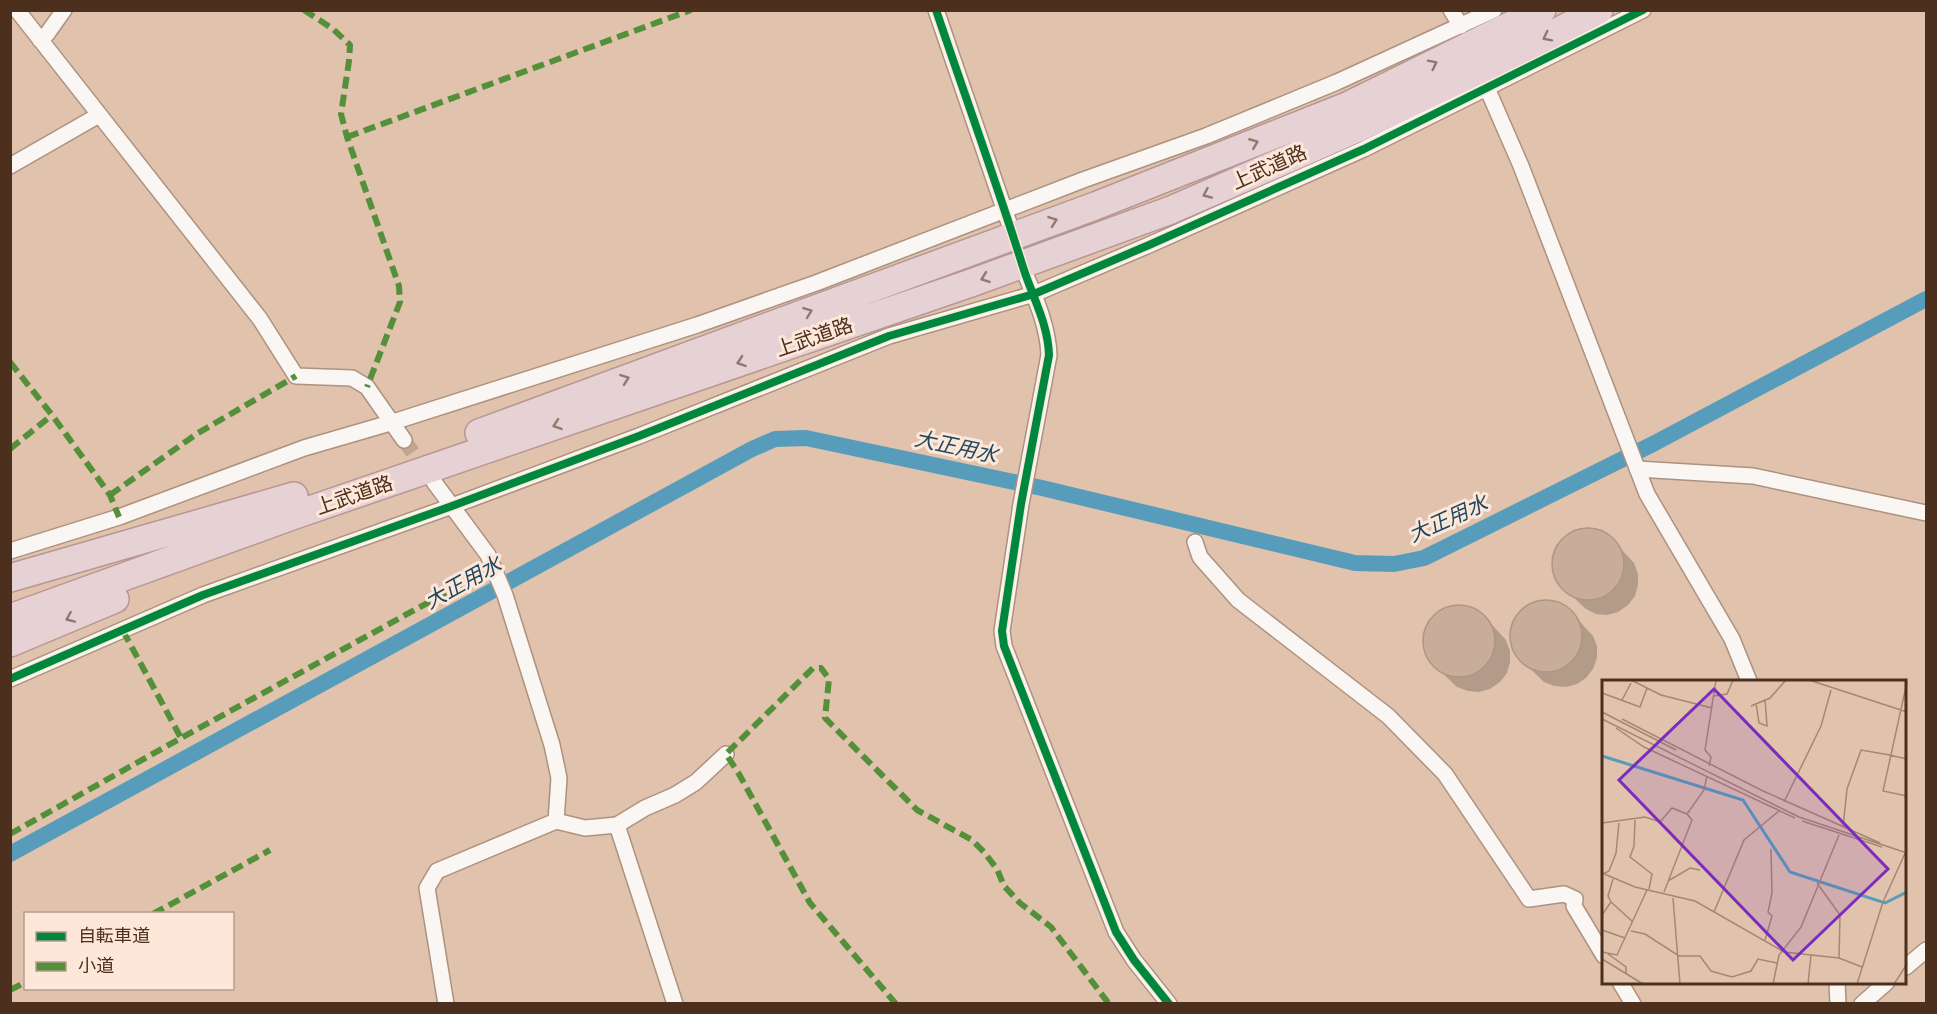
<svg xmlns="http://www.w3.org/2000/svg" width="1937" height="1014" font-family="'IBM Plex Serif','Noto Sans JP',serif">
<style>
.shadow{fill:#0003}
.lines{fill:none;stroke-linecap:round;stroke-linejoin:round}
.canal{stroke:#579dbb;stroke-width:16}
.building{fill:#c7ad9a;stroke:#b09583;stroke-width:1.5}
.street-tunnel{stroke:#c2a590;stroke-width:15;stroke-dasharray:15 8;stroke-linecap:butt}
.street-casing{stroke:#ac927f;stroke-width:18}
.highway-casing{stroke:#b79793;stroke-width:30}
.street{stroke:#faf6f3;stroke-width:15}
.highway{stroke:#e6d1d5;stroke-width:27}
.quiet{stroke:#54903a;stroke-width:6;stroke-dasharray:12 6;stroke-linecap:butt}
.cycleway-casing{stroke:#fde7d9;stroke-width:11}
.cycleway{stroke:#00873e;stroke-width:8}
.oneway{stroke:#91786f}
.labels{text-anchor:middle;stroke-width:6;stroke-linejoin:round;paint-order:stroke}
.street-label{font-size:20px;fill:#4c2f1c;stroke:#fde7d9}
.water-label{font-size:21px;font-style:italic;fill:#1e485f;stroke:#fde7d9}
.inset-river{fill:none;stroke:#579dbb;stroke-width:3}
.inset-road{fill:none;stroke:#a58773;stroke-width:1.5}
.view{fill:#7b2cbf;fill-opacity:0.15;stroke:#7b2cbf;stroke-width:3}
.inset-edge{fill:none;stroke:#4c2f1c;stroke-width:3}
</style>
<rect width="100%" height="100%" fill="#e0c2ad"/>
<!-- shadow -->
<path class="shadow" d="M 1591,529 L 1602,532 L 1611,538 L 1634,563 L 1638,574 L 1638,585 L 1635,596 L 1628,605 L 1618,612 L 1607,615 L 1596,614 L 1586,609 L 1560,585 L 1555,575 L 1553,564 L 1555,552 L 1561,543 L 1569,535 L 1579,530 Z
M 1549,602 L 1560,604 L 1570,611 L 1593,636 L 1597,646 L 1597,658 L 1593,669 L 1586,678 L 1577,684 L 1566,687 L 1554,686 L 1544,682 L 1519,658 L 1513,648 L 1512,636 L 1514,625 L 1519,615 L 1527,607 L 1538,603 Z
M 1462,606 L 1473,609 L 1483,615 L 1506,640 L 1510,651 L 1510,662 L 1507,673 L 1500,682 L 1490,689 L 1479,692 L 1468,691 L 1457,687 L 1432,663 L 1427,653 L 1425,641 L 1427,630 L 1432,620 L 1441,612 L 1451,607 Z"/>
<g class="lines">
<!-- canal -->
<path class="canal" d="M 10,854 L 752,449 L 775,439 L 806,438 L 1042,488 L 1355,563 L 1394,564 L 1424,558 L 1653,444 L 1926,299"/>
</g>
<!-- building -->
<path class="building" d="M1552 564a36 36 0 1 1 72 0a36 36 0 1 1-72 0Z
M1510 636a36 36 0 1 1 72 0a36 36 0 1 1-72 0Z
M1423 641a36 36 0 1 1 72 0a36 36 0 1 1-72 0Z"/>
<g class="lines">
<!-- street-tunnel -->
<path class="street-tunnel" d="M 404,440 L 428,474"/>
<!-- street casing -->
<g class="street-casing">
<path id="street" d="M 17,10 L 260,319 L 296,376 L 352,378 L 367,387 L 404,440
M 936,10 L 1010,226
M 1451,10 L 1461,26
M 40,40 L 47,34 L 64,10
M 1487,88 L 1521,166 L 1647,494 L 1732,639 L 1749,681
M 10,166 L 99,115
M 1024,271 C 1035,297 1048,326 1049,355 L 1021,504 L 1002,631 L 1004,646 L 1116,932 L 1134,960 L 1169,1004
M 1637,469 L 1753,476 L 1926,513
M 434,482 L 488,555 L 505,595 L 552,745 L 559,778 L 556,821
M 1195,542 L 1200,557 L 1238,600 L 1388,716 L 1445,774 L 1529,899 L 1564,894 L 1575,899 L 1574,906 L 1604,956
M 10,551 L 119,517 L 304,448 L 390,423 L 697,325 L 816,283 L 1083,180 L 1206,136 L 1337,82 L 1494,10
M 10,679 L 203,595 L 452,506 L 639,436 L 889,336 L 1034,294 L 1149,245 L 1364,149 L 1643,10
M 617,825 L 645,808 L 675,795 L 696,782 L 726,754
M 1906,967 L 1926,950
M 1620,982 L 1633,1004
M 1837,982 L 1838,1004
M 446,1004 L 427,888 L 437,871 L 556,821 L 585,828 L 617,825 L 675,1004
M 1862,1004 L 1887,982"/>
</g>
<!-- highway casing -->
<g class="highway-casing">
<path id="highway" d="M 479,433 L 1095,206 L 1347,106 L 1542,10
M 10,578 L 294,496
M 10,618 L 295,515 L 971,283 L 1171,210 L 1356,129 L 1536,43 L 1599,10
M 10,643 L 115,599"/>
</g>
<!-- street -->
<use href="#street" class="street"/>
<!-- highway -->
<use href="#highway" class="highway"/>
<!-- quiet -->
<path class="quiet" d="M 304,10 L 333,29 L 350,45 L 349,61 L 341,114 L 347,137 L 399,286 L 400,302 L 367,387
M 347,137 L 691,10
M 10,362 L 52,415 L 110,495 L 119,517
M 10,449 L 52,415
M 110,495 L 198,433 L 296,376
M 123,631 L 181,738
M 10,834 L 181,738 L 493,567
M 153,914 L 270,850
M 10,990 L 26,982
M 896,1004 L 810,903 L 739,774 L 726,754 L 813,668 L 821,668 L 829,679 L 825,718 L 917,810 L 972,840 L 984,852 L 997,869 L 1004,886 L 1020,903 L 1051,927 L 1109,1004"/>
<!-- cycleway casing -->
<g class="cycleway-casing">
<path id="cycleway" d="M 936,10 C 965,96 996,181 1023,267 C 1032,296 1048,323 1049,355 L 1021,504 L 1002,631 L 1004,646 L 1116,932 L 1134,960 L 1169,1004
M 10,679 L 203,595 L 452,506 L 639,436 L 889,336 L 1034,294 L 1149,245 L 1364,149 L 1643,10"/>
</g>
<!-- cycleway -->
<use href="#cycleway" class="cycleway"/>
</g>
<!-- one-way arrows -->
<defs><path id="oneway-chevron" d="M-2-3.5L2.5 0L-2 3.5" fill="none" stroke-width="1.6" stroke-linecap="round" stroke-linejoin="round" transform="scale(1.5)"/></defs>
<g class="oneway">
<use href="#oneway-chevron" transform="translate(1547 37) rotate(153)"/>
<use href="#oneway-chevron" transform="translate(1433 64) rotate(-26)"/>
<use href="#oneway-chevron" transform="translate(1254 143) rotate(-22)"/>
<use href="#oneway-chevron" transform="translate(1207 194) rotate(156)"/>
<use href="#oneway-chevron" transform="translate(1053 221) rotate(-20)"/>
<use href="#oneway-chevron" transform="translate(985 278) rotate(160)"/>
<use href="#oneway-chevron" transform="translate(808 312) rotate(-20)"/>
<use href="#oneway-chevron" transform="translate(741 362) rotate(161)"/>
<use href="#oneway-chevron" transform="translate(625 379) rotate(-20)"/>
<use href="#oneway-chevron" transform="translate(557 425) rotate(161)"/>
<use href="#oneway-chevron" transform="translate(70 618) rotate(157)"/>
</g>
<g class="labels">
<!-- street labels -->
<g class="street-label">
<text transform="translate(1269 167) rotate(-24)" y="7">上武道路</text>
<text transform="translate(814 337) rotate(-19)" y="7">上武道路</text>
<text transform="translate(354 495) rotate(-19)" y="7">上武道路</text>
</g>
<!-- water labels -->
<g class="water-label">
<text transform="translate(956 447) rotate(12)" y="7">大正用水</text>
<text transform="translate(1448 519) rotate(-24)" y="7">大正用水</text>
<text transform="translate(463 583) rotate(-29)" y="7">大正用水</text>
</g>
</g>
<!-- overview -->
<g transform="translate(1602 680)">
<rect width="304" height="304" fill="#e0c2ad"/>
<path class="inset-river" d="M 0,76 L 141,120 L 188,192 L 283,223 L 305,212"/>
<path class="inset-road" d="M 29,0 L 59,15 L 110,28M 207,0 L 305,32M 305,2 L 281,111 L 305,116M 0,13 L 38,27 L 45,8M 112,16 L 125,14 L 131,0M 20,20 L 29,3M 154,23 L 157,43 L 165,46 L 163,19M 149,26 L 168,18 L 184,0M 0,32 L 74,70M 0,39 L 197,137 L 305,173M 20,39 L 159,110 L 278,163M 14,48 L 42,67 L 193,138M 287,75 L 305,79M 107,86 L 109,77 L 103,70 L 114,0M 182,122 L 219,46 L 229,10M 85,134 L 102,110 L 105,96M 33,140 L 32,166 L 28,177 L 50,194 L 47,209M 200,141 L 280,167M 0,143 L 43,137 L 58,142 L 70,128 L 85,134 L 90,140 L 62,212M 241,147 L 245,109 L 259,70 L 288,75M 0,193 L 33,207 L 93,221 L 182,272 L 237,278 L 260,287M 1,194 L 7,191 L 14,173 L 17,143M 66,201 L 88,188 L 98,190M 215,203 L 238,235 L 237,278M 71,218 L 78,304M 9,222 L 31,242M 112,232 L 142,160 L 177,131M 0,235 L 9,222 L 6,216 L 11,199M 0,250 L 23,258M 29,251 L 43,254 L 77,276 L 98,276 L 109,291 L 130,297 L 149,291 L 156,279 L 175,283M 163,260 L 170,236 L 166,232 L 170,213 L 169,169M 0,272 L 15,275 L 45,210M 6,274 L 24,287 L 24,293M 0,279 L 41,304M 171,304 L 177,275 L 199,247 L 237,155M 206,304 L 209,275M 255,304 L 281,222 L 305,169M 292,304 L 305,284"/>
<path class="view" d="M 112,9 L 286,189 L 191,280 L 17,100 Z"/>
<rect width="304" height="304" class="inset-edge"/>
</g>
<!-- border -->
<rect width="1937" height="1014" fill="none" stroke="#4c2f1c" stroke-width="24"/>
<!-- legend -->
<rect x="24" y="912" width="210" height="78" fill="#fde7d9" stroke="#b69d8d" stroke-width="1.5"/>
<rect x="36" y="932" width="30" height="9" fill="#00873e" stroke="#b69d8d" stroke-width="1.5"/>
<text x="78" y="942" font-size="18" fill="#4c2f1c">自転車道</text>
<rect x="36" y="962" width="30" height="9" fill="#54903a" stroke="#b69d8d" stroke-width="1.5"/>
<text x="78" y="972" font-size="18" fill="#4c2f1c">小道</text>
</svg>
